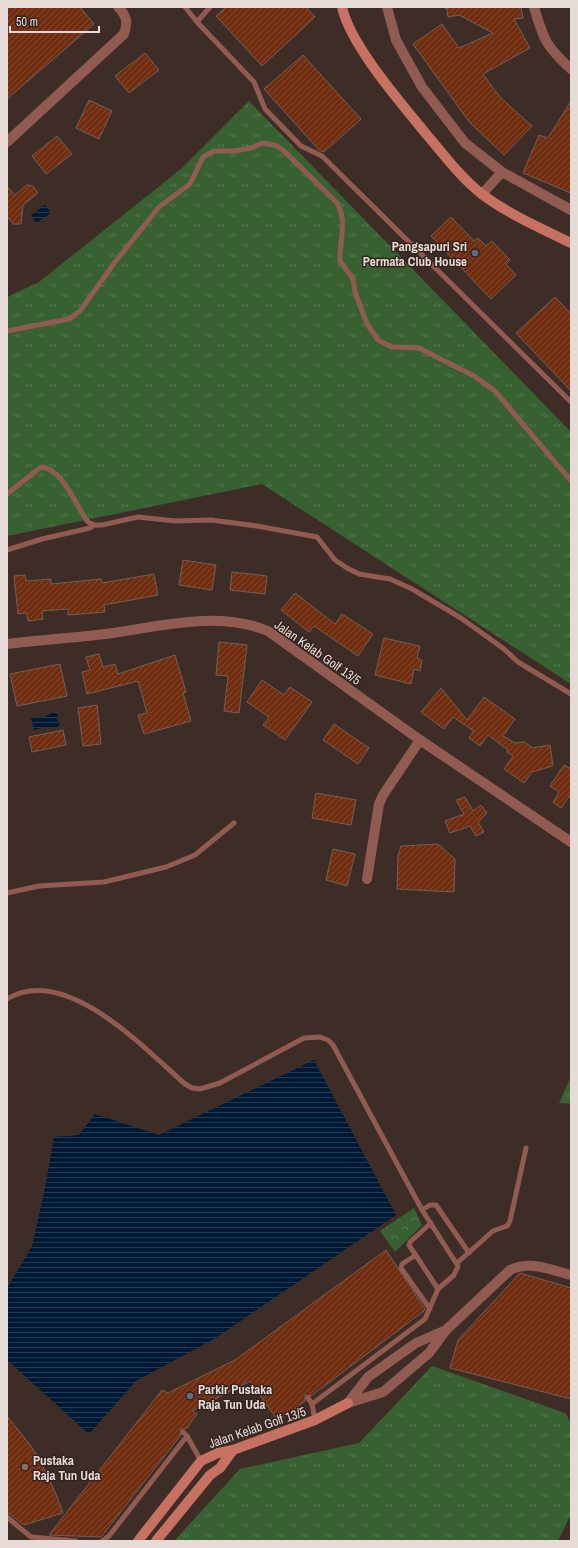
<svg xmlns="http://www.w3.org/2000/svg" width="578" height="1548" font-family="'Archivo Narrow',sans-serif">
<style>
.grass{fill:url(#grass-tufts)}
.park{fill:url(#park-crowns)}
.water{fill:url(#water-rules)}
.building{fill:url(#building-hatch);stroke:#735f58}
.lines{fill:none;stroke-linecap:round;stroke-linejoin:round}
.lane{stroke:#915b51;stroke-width:5}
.street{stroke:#915b51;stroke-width:10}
.secondary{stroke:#c67161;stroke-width:10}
.service-dot{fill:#5c6f8a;stroke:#34231d;stroke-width:1.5}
.education-dot{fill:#8d6e63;stroke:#34231d;stroke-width:1.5}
.labels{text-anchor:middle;stroke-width:3;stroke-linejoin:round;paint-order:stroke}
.poi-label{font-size:13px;font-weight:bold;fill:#e7dbd7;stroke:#34231d;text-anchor:start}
.street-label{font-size:13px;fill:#e7dbd7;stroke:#34231d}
</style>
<defs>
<pattern id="grass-tufts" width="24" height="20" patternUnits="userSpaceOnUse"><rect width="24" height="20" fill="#386132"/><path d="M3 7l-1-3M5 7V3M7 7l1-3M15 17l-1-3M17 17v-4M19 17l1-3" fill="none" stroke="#55774f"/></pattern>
<pattern id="park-crowns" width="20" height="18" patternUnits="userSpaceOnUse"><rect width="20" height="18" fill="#386132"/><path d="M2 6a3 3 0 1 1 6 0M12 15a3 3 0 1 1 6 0" fill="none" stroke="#55774f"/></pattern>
<pattern id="water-rules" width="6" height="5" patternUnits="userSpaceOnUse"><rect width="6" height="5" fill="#001a35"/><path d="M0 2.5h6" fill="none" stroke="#253b52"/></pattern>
<pattern id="building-hatch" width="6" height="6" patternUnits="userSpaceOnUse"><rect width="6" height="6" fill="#702d0f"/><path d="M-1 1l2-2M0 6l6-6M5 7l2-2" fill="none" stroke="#844b31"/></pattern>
</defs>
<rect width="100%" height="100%" fill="#3e2d26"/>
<!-- grass -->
<path class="grass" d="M 249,101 L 571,432 L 571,684 L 262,484 L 7,536 L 7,297 L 39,282 L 181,169 Z
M 571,1076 L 571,1104 L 559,1103 Z
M 432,1366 L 565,1413 L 571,1423 L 571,1514 L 558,1541 L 174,1541 L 240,1469 L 359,1443 Z"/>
<!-- park -->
<path class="park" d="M 414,1208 L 422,1225 L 395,1252 L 380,1231 Z"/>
<!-- water -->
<path class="water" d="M 45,205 L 51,213 L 36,223 L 31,215 Z
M 54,712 L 58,715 L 57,720 L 60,724 L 58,727 L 45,727 L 34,730 L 31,718 L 44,717 Z
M 314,1060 L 396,1215 L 214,1339 L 136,1381 L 89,1434 L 7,1360 L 7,1288 L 32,1246 L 45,1188 L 54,1137 L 79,1135 L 95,1114 L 159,1135 Z"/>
<!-- building -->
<path class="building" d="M 7,7 L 80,7 L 94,24 L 7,99 Z
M 226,7 L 306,7 L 315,17 L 262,66 L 216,16 Z
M 443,7 L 521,7 L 523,18 L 514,19 L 530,48 L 483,74 L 500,97 L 532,126 L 504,155 L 470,123 L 413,44 L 442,24 L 459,48 L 493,33 L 459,15 L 448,17 L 447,9 Z
M 145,53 L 159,70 L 129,93 L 115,76 Z
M 303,55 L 361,119 L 324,152 L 319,150 L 264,89 Z
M 89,100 L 112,111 L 99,139 L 76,128 Z
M 571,101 L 571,193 L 523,173 L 539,135 L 548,138 Z
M 57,136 L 72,154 L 46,174 L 32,156 Z
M 27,185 L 33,186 L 38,193 L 23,205 L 21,224 L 13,224 L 7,216 L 7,186 L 15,195 Z
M 451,217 L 474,241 L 478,238 L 486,246 L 492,241 L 510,260 L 506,264 L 516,275 L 491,299 L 431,236 Z
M 555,297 L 571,314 L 571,391 L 516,333 Z
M 183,560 L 216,565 L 212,590 L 179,585 Z
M 232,572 L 267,576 L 265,594 L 230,590 Z
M 154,574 L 158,595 L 104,605 L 105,612 L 68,615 L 68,609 L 42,611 L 43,619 L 28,621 L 27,613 L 18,614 L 14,576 L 25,575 L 26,581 L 51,579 L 51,584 L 101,579 L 102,583 Z
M 295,593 L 335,624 L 342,614 L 373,634 L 358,656 L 314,626 L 309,632 L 281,610 Z
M 384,638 L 420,646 L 417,658 L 422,660 L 420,671 L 414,669 L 411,684 L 375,675 Z
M 219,642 L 247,645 L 239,713 L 224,711 L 228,676 L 216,675 Z
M 99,654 L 103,667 L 115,664 L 118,674 L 175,655 L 186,692 L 183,693 L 191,721 L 144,734 L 138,715 L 147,713 L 138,681 L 87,694 L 82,672 L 90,670 L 86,657 Z
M 60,664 L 67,696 L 17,706 L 10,674 Z
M 262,680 L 284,695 L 290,687 L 312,702 L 285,740 L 263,725 L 269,717 L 247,702 Z
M 441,688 L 467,720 L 484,697 L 515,719 L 503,736 L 515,743 L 525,742 L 532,748 L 550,745 L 553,766 L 532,772 L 524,783 L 504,769 L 513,756 L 507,752 L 508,750 L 488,735 L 480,746 L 469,738 L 474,731 L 453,717 L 444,729 L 421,712 Z
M 97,705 L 101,744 L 83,746 L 78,708 Z
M 334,724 L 369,748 L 358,764 L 323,740 Z
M 63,730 L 66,745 L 32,752 L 29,737 Z
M 564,765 L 571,769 L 571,794 L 561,808 L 553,802 L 559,792 L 550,786 Z
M 316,793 L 356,800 L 351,825 L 312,818 Z
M 465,797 L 473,811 L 481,805 L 487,813 L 478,822 L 484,832 L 476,836 L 470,826 L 450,833 L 445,821 L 464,814 L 456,800 Z
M 438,844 L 455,859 L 454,892 L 397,889 L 398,856 L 401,846 Z
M 333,849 L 355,854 L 347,886 L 326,880 Z
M 386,1250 L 425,1309 L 424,1311 L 311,1396 L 305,1395 L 305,1401 L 278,1421 L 250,1381 L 192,1411 L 197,1414 L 186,1429 L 180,1429 L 181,1435 L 101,1537 L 49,1535 L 162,1390 L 168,1393 L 235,1360 Z
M 520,1273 L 571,1288 L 571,1399 L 450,1368 L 458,1340 Z
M 7,1416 L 28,1442 L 39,1458 L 56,1494 L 63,1513 L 24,1525 L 7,1512 Z"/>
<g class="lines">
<!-- lane -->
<path class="lane" d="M 185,7 L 197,22 L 254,82 L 265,109 L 301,146 L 322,156 L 571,402
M 197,22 L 210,7
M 7,331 L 69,319 L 80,311 L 115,262 L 159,207 L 190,184 L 203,157 L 214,151 L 235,151 L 251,148 L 262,143 L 275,145 L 283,150 L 337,203 C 348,224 339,238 340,261 L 353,279 L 355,292 L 367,324 L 378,340 L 392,347 L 419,348 L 474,376 L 495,391 L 571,481
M 7,494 L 41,467 C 61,468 75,502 85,518 L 88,522 L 94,525 L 102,525 L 138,517 L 175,521 L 211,520 L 257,526 L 317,537 L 335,560 L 347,568 L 359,574 L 390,579 L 412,589 L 461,618 L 504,649 L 518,662 L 571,694
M 7,550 L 42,539 L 90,528 L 94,525
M 7,893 L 39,886 L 104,882 L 166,867 L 195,855 L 234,823
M 7,999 C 65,963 145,1049 185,1084 L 192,1088 L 200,1089 L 220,1083 L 304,1038 L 320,1037 L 328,1040 L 333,1045 L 422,1210 L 458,1266 L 454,1275 L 438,1289 L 425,1319 L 312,1404 L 315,1420
M 422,1210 L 430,1205 L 436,1205 L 469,1253
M 431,1223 L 410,1242 L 409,1245 L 438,1289
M 416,1255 L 402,1264 L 401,1268 L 430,1309
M 457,1263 L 493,1231 L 507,1226 L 510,1221 L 526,1148
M 308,1398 L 312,1404
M 183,1432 L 187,1436
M 7,1517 L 31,1537 L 76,1541
M 102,1541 L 109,1536 L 187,1436 L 201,1461"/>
<!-- street -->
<path class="street" d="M 387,7 L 396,40 L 422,87 L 465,143 L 502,172 L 571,210
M 534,7 C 543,38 546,47 571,69
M 7,142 L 124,34 C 128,22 127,16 118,7
M 482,194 L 502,172
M 7,644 C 40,640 72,638 105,634 C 158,627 217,610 268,631 L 420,740 L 571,842
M 367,879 L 379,804 L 383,795 L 420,740
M 348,1403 L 383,1392 L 429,1353 L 446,1330 L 510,1270 C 530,1260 551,1270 571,1275
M 348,1403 L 368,1377 L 416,1343 L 446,1330"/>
<!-- secondary -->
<path class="secondary" d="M 342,7 C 350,45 402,104 427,135 C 445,156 461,178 483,195 C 510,215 541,228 571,243
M 138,1541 L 201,1461 L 218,1453 L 233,1450 L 315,1420 L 348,1403
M 156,1541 L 210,1475 L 220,1468 L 233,1450"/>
</g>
<!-- markers -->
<g class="service-dot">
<circle cx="475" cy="253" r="4"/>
<circle cx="190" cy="1396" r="4"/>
</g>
<circle class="education-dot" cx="25" cy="1467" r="4"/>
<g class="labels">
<!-- poi labels -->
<g class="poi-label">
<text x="467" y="251" text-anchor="end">Pangsapuri Sri<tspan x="467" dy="15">Permata Club House</tspan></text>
<text x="198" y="1394">Parkir Pustaka<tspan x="198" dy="15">Raja Tun Uda</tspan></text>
<text x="33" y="1465">Pustaka<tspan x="33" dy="15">Raja Tun Uda</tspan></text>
</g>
<!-- street labels -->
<g class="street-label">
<text transform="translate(318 652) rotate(35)" y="5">Jalan Kelab Golf 13/5</text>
<text transform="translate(257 1427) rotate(-19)" y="5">Jalan Kelab Golf 13/5</text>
</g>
</g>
<!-- border -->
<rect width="578" height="1548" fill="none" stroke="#e7dbd7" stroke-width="16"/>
<!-- scale -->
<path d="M10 26v6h89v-6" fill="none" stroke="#e7dbd7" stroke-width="2"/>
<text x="16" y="26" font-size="12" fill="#e7dbd7" stroke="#34231d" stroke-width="3" paint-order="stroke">50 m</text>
</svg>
